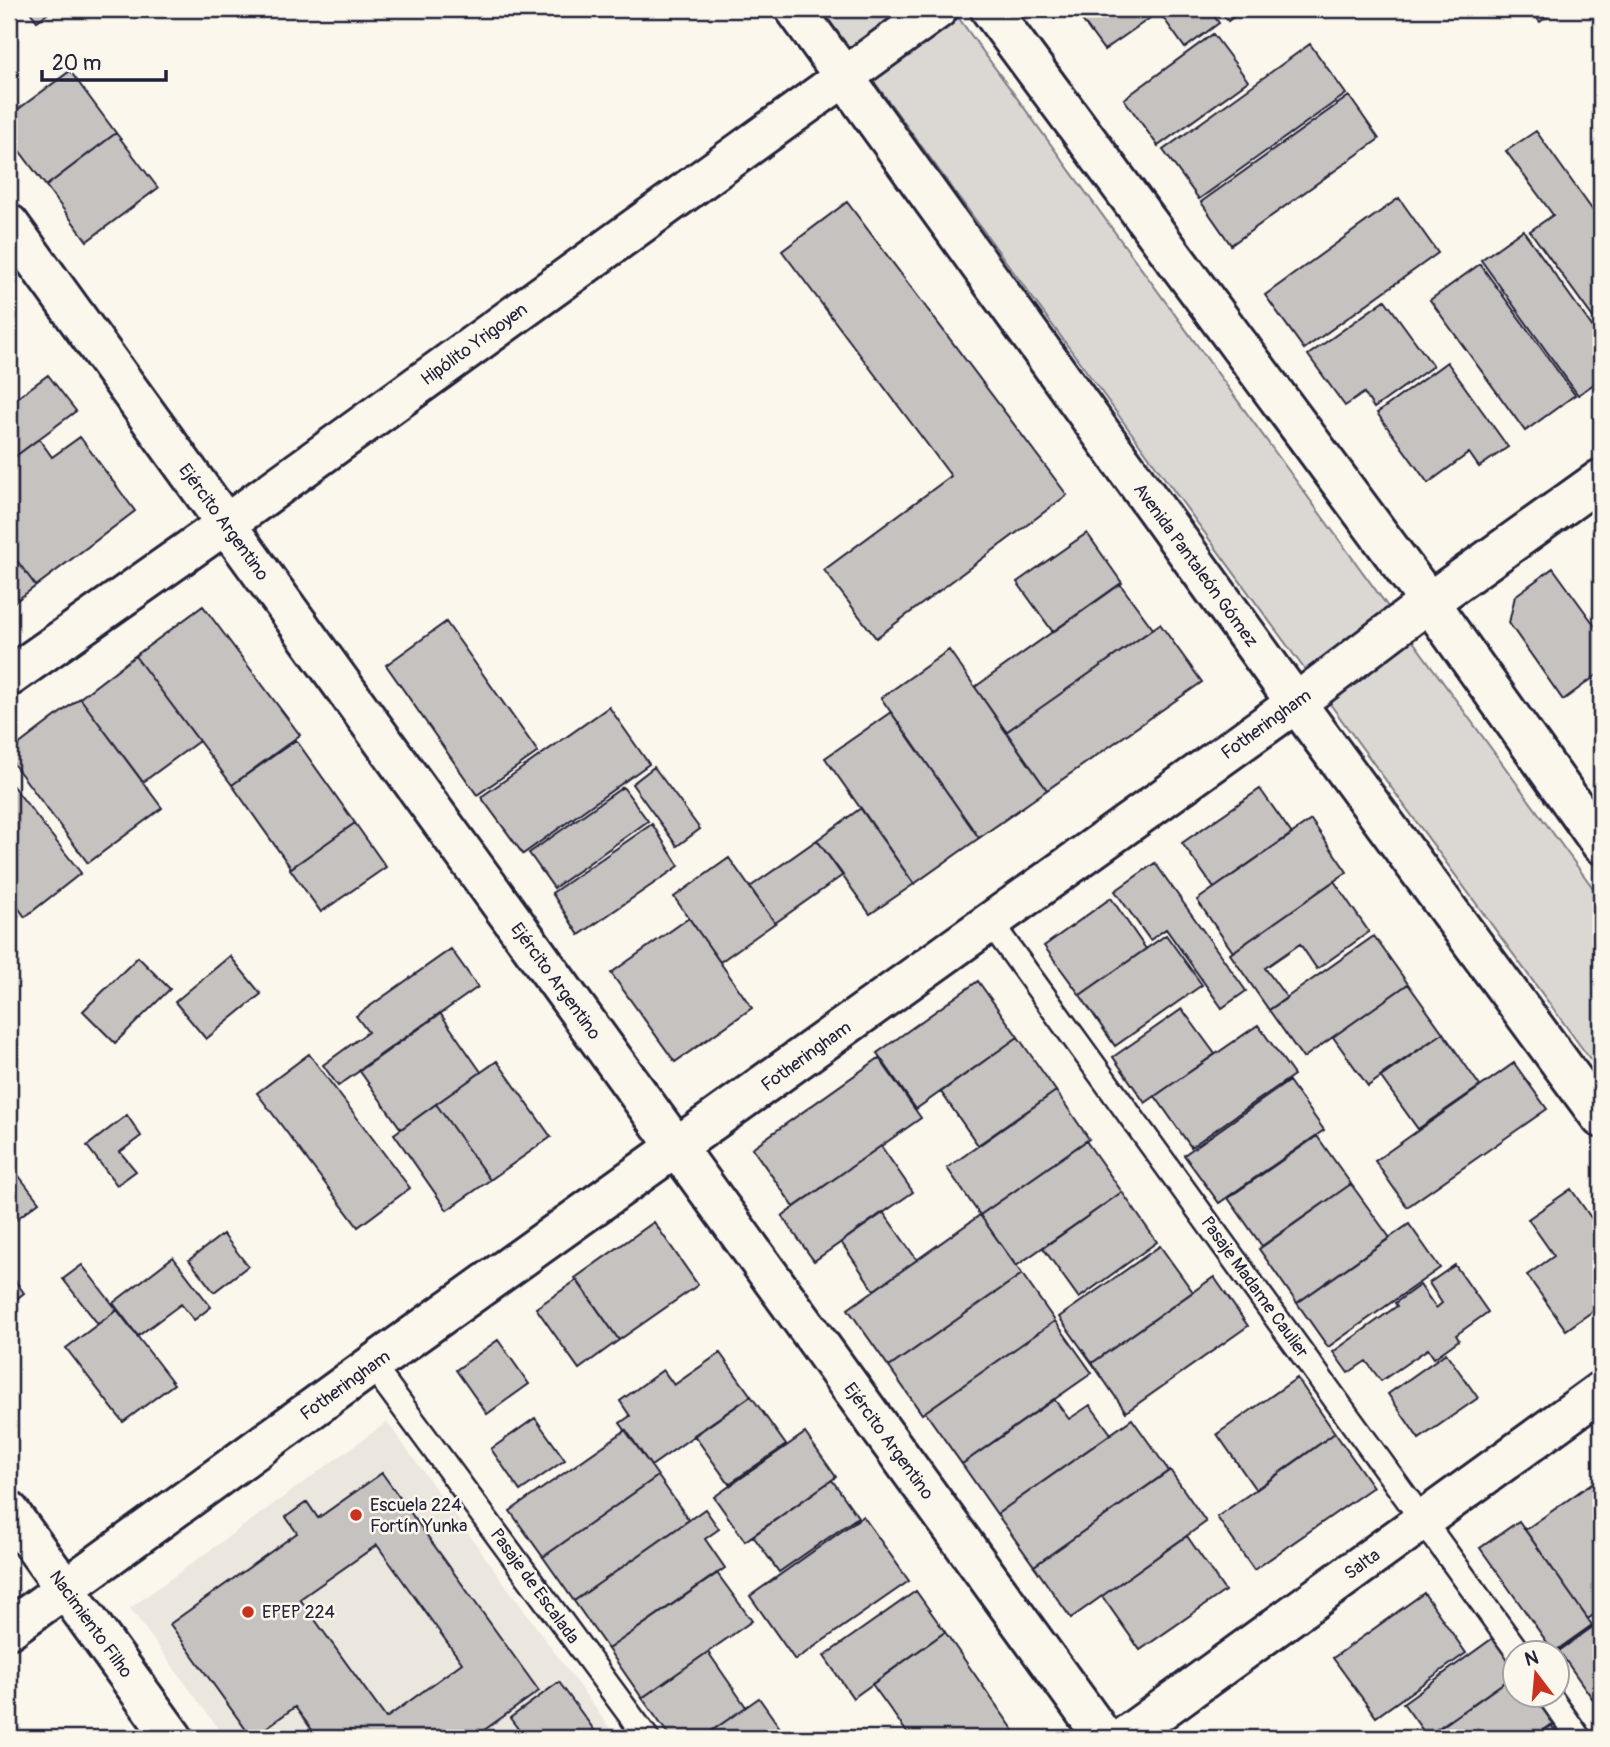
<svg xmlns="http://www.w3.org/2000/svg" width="1610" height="1747" font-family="Pangolin,sans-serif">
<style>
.built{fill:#ebe7df}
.green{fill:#dbd8d3;stroke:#7e7d87;stroke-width:2}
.building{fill:#c6c2c0;stroke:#22223b;stroke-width:2;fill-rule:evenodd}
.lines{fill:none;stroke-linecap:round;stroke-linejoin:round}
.service-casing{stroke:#22223b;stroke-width:28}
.minor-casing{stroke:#22223b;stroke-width:44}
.secondary-casing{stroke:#22223b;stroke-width:44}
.service{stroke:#fbf7ec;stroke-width:23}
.minor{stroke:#fbf7ec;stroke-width:38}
.secondary{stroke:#fbf7ec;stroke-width:38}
.poi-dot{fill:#c8321e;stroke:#fbf7ec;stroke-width:2.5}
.labels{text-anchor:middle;stroke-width:5;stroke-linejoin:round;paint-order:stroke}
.street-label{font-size:18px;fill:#22223b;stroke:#fbf7ec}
.poi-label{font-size:18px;fill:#22223b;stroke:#fbf7ec;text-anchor:start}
</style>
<rect width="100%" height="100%" fill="#fbf7ec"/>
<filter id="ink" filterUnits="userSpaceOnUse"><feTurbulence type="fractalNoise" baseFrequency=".0143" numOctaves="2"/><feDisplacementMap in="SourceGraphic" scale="14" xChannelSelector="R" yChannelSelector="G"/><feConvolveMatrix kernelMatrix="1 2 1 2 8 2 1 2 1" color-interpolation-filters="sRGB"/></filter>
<g filter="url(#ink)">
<!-- built -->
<path class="built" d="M 387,1422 L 617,1738 L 225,1738 L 130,1608 Z"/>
<!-- green -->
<path class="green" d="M 821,9 L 952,9 L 1601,899 L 1601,1074 Z"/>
<!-- building -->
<path class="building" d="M 28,9 L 54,9 L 37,21 Z
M 1074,9 L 1144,9 L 1150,18 L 1104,50 Z
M 1157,9 L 1209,9 L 1219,23 L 1185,48 Z
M 1219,9 L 1244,9 L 1228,21 Z
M 1529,9 L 1557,9 L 1540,22 Z
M 1213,34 L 1248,81 L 1158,146 L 1124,99 Z
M 1310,44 L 1346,94 L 1199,199 L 1163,150 Z
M 70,71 L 116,133 L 46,186 L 9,137 L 9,116 Z
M 1349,96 L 1379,139 L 1231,245 L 1201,202 Z
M 1536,131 L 1601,222 L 1601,320 L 1597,323 L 1530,231 L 1553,215 L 1506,151 Z
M 116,133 L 158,188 L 87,241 L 46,186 Z
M 1399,198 L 1438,253 L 1304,349 L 1265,295 Z
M 847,202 L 1067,495 L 876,638 L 824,570 L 951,476 L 782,251 Z
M 1523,230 L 1601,339 L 1601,379 L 1578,395 L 1481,260 Z
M 1480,264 L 1575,395 L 1525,431 L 1430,300 Z
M 1385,300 L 1433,366 L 1374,408 L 1364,393 L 1345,406 L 1308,355 Z
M 1447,362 L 1508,447 L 1479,467 L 1469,453 L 1428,483 L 1377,413 Z
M 48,375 L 76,411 L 9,461 L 9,404 Z
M 80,437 L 135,511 L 36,586 L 9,550 L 9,461 L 39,439 L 52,457 Z
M 1087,533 L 1122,583 L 1053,632 L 1017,582 Z
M 9,550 L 36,586 L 9,606 Z
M 1553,568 L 1601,634 L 1601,672 L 1563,700 L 1509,623 L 1515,596 Z
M 1120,584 L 1153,629 L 1006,732 L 975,687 Z
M 203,606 L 300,735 L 232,785 L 135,656 Z
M 446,622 L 538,752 L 477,795 L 386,665 Z
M 1160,624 L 1202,682 L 1047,790 L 1006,732 Z
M 949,650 L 1047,790 L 979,838 L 881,698 Z
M 135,656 L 199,741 L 143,782 L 80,698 Z
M 80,698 L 162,808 L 88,863 L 9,758 L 9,752 Z
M 609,707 L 649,764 L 523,854 L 481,797 Z
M 891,712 L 979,838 L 914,884 L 825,758 Z
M 296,740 L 355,823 L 291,868 L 232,785 Z
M 654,767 L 700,829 L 677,846 L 632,784 Z
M 9,781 L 81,873 L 25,917 L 9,895 Z
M 623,787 L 648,821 L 554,888 L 529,853 Z
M 1260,789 L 1292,834 L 1214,888 L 1182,843 Z
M 861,808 L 914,884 L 870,914 L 817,840 Z
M 1311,820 L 1347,872 L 1233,952 L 1197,900 Z
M 355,823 L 386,867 L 321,912 L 290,869 Z
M 652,824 L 679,866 L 579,935 L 552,893 Z
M 817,840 L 843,875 L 775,923 L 750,887 Z
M 729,858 L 775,923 L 720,962 L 674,897 Z
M 1155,863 L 1246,991 L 1222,1008 L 1166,929 L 1150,940 L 1115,891 Z
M 1334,881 L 1369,932 L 1317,969 L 1300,944 L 1265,968 L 1287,998 L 1269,1010 L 1230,954 Z
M 1111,898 L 1146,949 L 1080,995 L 1044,946 Z
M 9,904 L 19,916 L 9,924 Z
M 689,918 L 752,1008 L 675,1062 L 611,973 Z
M 1166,935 L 1202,985 L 1115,1046 L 1080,995 Z
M 1374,936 L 1408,984 L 1303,1058 L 1269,1010 Z
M 451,949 L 478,987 L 338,1086 L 323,1065 L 368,1032 L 356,1016 Z
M 230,956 L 261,994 L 206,1039 L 175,1002 Z
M 138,957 L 170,989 L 115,1043 L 83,1011 Z
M 978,981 L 1018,1037 L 916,1109 L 877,1053 Z
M 1408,984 L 1443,1033 L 1368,1086 L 1333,1037 Z
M 1182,1009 L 1215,1054 L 1145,1103 L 1113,1057 Z
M 440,1013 L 481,1072 L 401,1129 L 359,1070 Z
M 1258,1025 L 1294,1075 L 1191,1147 L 1155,1096 Z
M 1443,1033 L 1480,1086 L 1418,1129 L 1380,1076 Z
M 1018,1037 L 1056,1091 L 978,1145 L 941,1092 Z
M 309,1054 L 410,1188 L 358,1227 L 257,1093 Z
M 879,1058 L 921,1118 L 794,1207 L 752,1148 Z
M 497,1061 L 551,1137 L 490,1180 L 436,1104 Z
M 1514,1063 L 1547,1109 L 1407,1207 L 1375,1161 Z
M 1289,1081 L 1324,1130 L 1219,1203 L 1184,1155 Z
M 1056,1091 L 1089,1139 L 980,1215 L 947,1168 Z
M 436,1104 L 490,1180 L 447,1210 L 394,1134 Z
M 127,1115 L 141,1136 L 120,1152 L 136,1171 L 117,1185 L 87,1146 Z
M 1317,1136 L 1351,1184 L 1262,1246 L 1228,1198 Z
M 1086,1141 L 1122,1192 L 1016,1266 L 980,1215 Z
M 881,1146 L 913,1192 L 814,1261 L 782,1216 Z
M 9,1163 L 39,1202 L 9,1225 Z
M 1351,1184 L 1390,1238 L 1297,1303 L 1259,1249 Z
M 1571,1189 L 1601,1232 L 1601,1308 L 1595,1313 L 1593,1311 L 1566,1330 L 1527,1275 L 1554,1256 L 1528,1219 Z
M 1122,1192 L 1157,1242 L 1079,1298 L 1043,1248 Z
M 883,1212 L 917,1260 L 874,1290 L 841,1242 Z
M 980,1215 L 1022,1274 L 889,1367 L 848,1309 Z
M 654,1222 L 698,1285 L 619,1340 L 575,1278 Z
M 1409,1224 L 1440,1268 L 1328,1347 L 1297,1303 Z
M 223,1234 L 248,1266 L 214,1292 L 189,1260 Z
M 1160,1246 L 1193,1292 L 1092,1363 L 1059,1317 Z
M 173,1257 L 211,1307 L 194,1320 L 181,1304 L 138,1336 L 113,1303 Z
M 82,1265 L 117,1310 L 98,1324 L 63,1279 Z
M 1455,1265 L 1488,1312 L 1456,1335 L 1459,1340 L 1434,1358 L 1428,1349 L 1381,1381 L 1366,1361 L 1348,1373 L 1333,1352 L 1397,1306 L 1395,1303 L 1420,1285 L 1436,1308 L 1442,1303 L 1429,1283 Z
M 9,1272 L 24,1293 L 9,1305 Z
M 1022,1274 L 1055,1321 L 922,1414 L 889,1367 Z
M 1214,1277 L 1248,1326 L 1126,1412 L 1092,1363 Z
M 577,1280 L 619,1340 L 579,1369 L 536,1308 Z
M 117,1310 L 174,1384 L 123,1422 L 66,1348 Z
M 1055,1321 L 1092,1373 L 962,1464 L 925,1412 Z
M 498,1340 L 529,1384 L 487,1414 L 456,1370 Z
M 720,1353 L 751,1396 L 651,1466 L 620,1423 L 630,1416 L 620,1401 L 663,1370 L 674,1385 Z
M 1446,1353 L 1478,1398 L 1419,1439 L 1388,1394 Z
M 1297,1378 L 1335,1433 L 1256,1490 L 1217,1434 Z
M 751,1396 L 786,1445 L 729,1484 L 694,1435 Z
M 1054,1399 L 1069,1419 L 1090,1405 L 1111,1434 L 997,1514 L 962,1464 Z
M 535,1418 L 565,1460 L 520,1491 L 491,1449 Z
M 1132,1419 L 1169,1471 L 1034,1566 L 997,1514 Z
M 626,1430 L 658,1476 L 543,1557 L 510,1511 Z
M 805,1433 L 836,1477 L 745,1541 L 714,1497 Z
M 1335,1433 L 1373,1487 L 1254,1570 L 1217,1517 Z
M 1170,1470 L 1206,1522 L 1071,1618 L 1034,1566 Z
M 382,1473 L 539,1691 L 473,1738 L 318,1738 L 295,1707 L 252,1738 L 170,1624 L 297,1533 L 286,1517 L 307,1502 L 318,1518 ZM 377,1545 L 462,1663 L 386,1718 L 300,1599 Z
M 658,1476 L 689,1520 L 574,1601 L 543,1557 Z
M 832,1480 L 858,1517 L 779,1572 L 753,1536 Z
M 1595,1481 L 1601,1490 L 1601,1609 L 1588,1619 L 1525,1530 Z
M 705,1509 L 719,1529 L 705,1539 L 725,1568 L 608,1649 L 574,1601 Z
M 863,1516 L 909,1581 L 795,1660 L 750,1596 Z
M 1519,1521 L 1592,1625 L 1554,1652 L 1480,1548 Z
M 1187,1536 L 1225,1591 L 1140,1650 L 1102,1596 Z
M 717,1573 L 752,1621 L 642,1698 L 608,1649 Z
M 916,1591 L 945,1632 L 853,1698 L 824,1656 Z
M 1424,1593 L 1466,1653 L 1376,1717 L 1333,1658 Z
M 1601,1621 L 1601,1702 L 1597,1705 L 1559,1651 Z
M 945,1632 L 1017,1735 L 1013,1738 L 911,1738 L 872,1684 Z
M 1493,1638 L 1516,1670 L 1516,1674 L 1427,1736 L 1403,1703 Z
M 708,1652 L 746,1707 L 701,1738 L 671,1738 L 642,1698 Z
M 1516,1674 L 1516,1694 L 1533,1694 L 1554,1724 L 1533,1738 L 1447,1738 L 1440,1728 Z
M 559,1682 L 600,1738 L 525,1738 L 510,1718 Z
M 759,1698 L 787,1738 L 703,1737 L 746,1707 Z
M 9,1722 L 20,1738 L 9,1738 Z
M 1551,1725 L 1561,1738 L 1533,1738 Z"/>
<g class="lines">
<!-- service casing -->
<g class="service-casing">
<path id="service" d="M 991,923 L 1518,1652
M 372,1365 L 647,1738
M 1548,1694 L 1579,1738"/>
</g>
<!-- minor casing -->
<g class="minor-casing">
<path id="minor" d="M 9,224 L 1104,1738
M 9,677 L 226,524 L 938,9
M 9,1511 L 173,1738
M 9,1629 L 372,1365 L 1296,703 L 1429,602 L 1601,479
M 1123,1738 L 1601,1391"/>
</g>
<!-- secondary casing -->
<g class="secondary-casing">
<path id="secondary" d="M 795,9 L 1280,681 L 1601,1118
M 990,9 L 1429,602 L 1601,844"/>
</g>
<!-- service -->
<use href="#service" class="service"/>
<!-- minor -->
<use href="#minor" class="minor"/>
<!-- secondary -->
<use href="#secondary" class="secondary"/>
</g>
</g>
<!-- markers -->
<g class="poi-dot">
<circle cx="356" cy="1515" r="7"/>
<circle cx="248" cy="1612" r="7"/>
</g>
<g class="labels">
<!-- street labels -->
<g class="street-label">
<text transform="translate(474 344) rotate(-36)" y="6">Hipólito Yrigoyen</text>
<text transform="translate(224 522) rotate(54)" y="6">Ejército Argentino</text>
<text transform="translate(1196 565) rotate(54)" y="6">Avenida Pantaleón Gómez</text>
<text transform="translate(1266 724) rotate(-36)" y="6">Fotheringham</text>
<text transform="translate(556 981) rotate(54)" y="6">Ejército Argentino</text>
<text transform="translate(806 1056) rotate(-36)" y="6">Fotheringham</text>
<text transform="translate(1255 1287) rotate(54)" y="6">Pasaje Madame Caulier</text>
<text transform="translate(345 1385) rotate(-36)" y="6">Fotheringham</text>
<text transform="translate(889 1441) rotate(54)" y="6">Ejército Argentino</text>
<text transform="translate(1362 1564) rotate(-36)" y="6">Salta</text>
<text transform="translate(535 1586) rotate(54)" y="6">Pasaje de Escalada</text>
<text transform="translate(91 1624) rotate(54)" y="6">Nacimiento Filho</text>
</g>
<!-- poi labels -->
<g class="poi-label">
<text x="370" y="1511">Escuela 224<tspan x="370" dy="21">Fortín Yunka</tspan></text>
<text x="262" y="1618">EPEP 224</text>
</g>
</g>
<!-- margin -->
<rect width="1610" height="1747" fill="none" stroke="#fbf7ec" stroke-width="35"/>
<rect x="18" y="18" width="1575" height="1712" fill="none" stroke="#22223b" stroke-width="2.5" filter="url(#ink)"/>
<!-- north arrow -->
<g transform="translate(1536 1674) rotate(344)"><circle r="33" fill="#fbf7ec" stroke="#a4a2a5" stroke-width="2"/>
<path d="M0-5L12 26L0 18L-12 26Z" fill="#c8321e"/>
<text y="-10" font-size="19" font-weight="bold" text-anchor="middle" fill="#22223b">N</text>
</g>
<!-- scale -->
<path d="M42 70v10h124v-10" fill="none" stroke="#22223b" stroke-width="3.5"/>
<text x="52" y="70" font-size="21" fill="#22223b" stroke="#fbf7ec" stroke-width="5" paint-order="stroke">20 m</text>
</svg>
